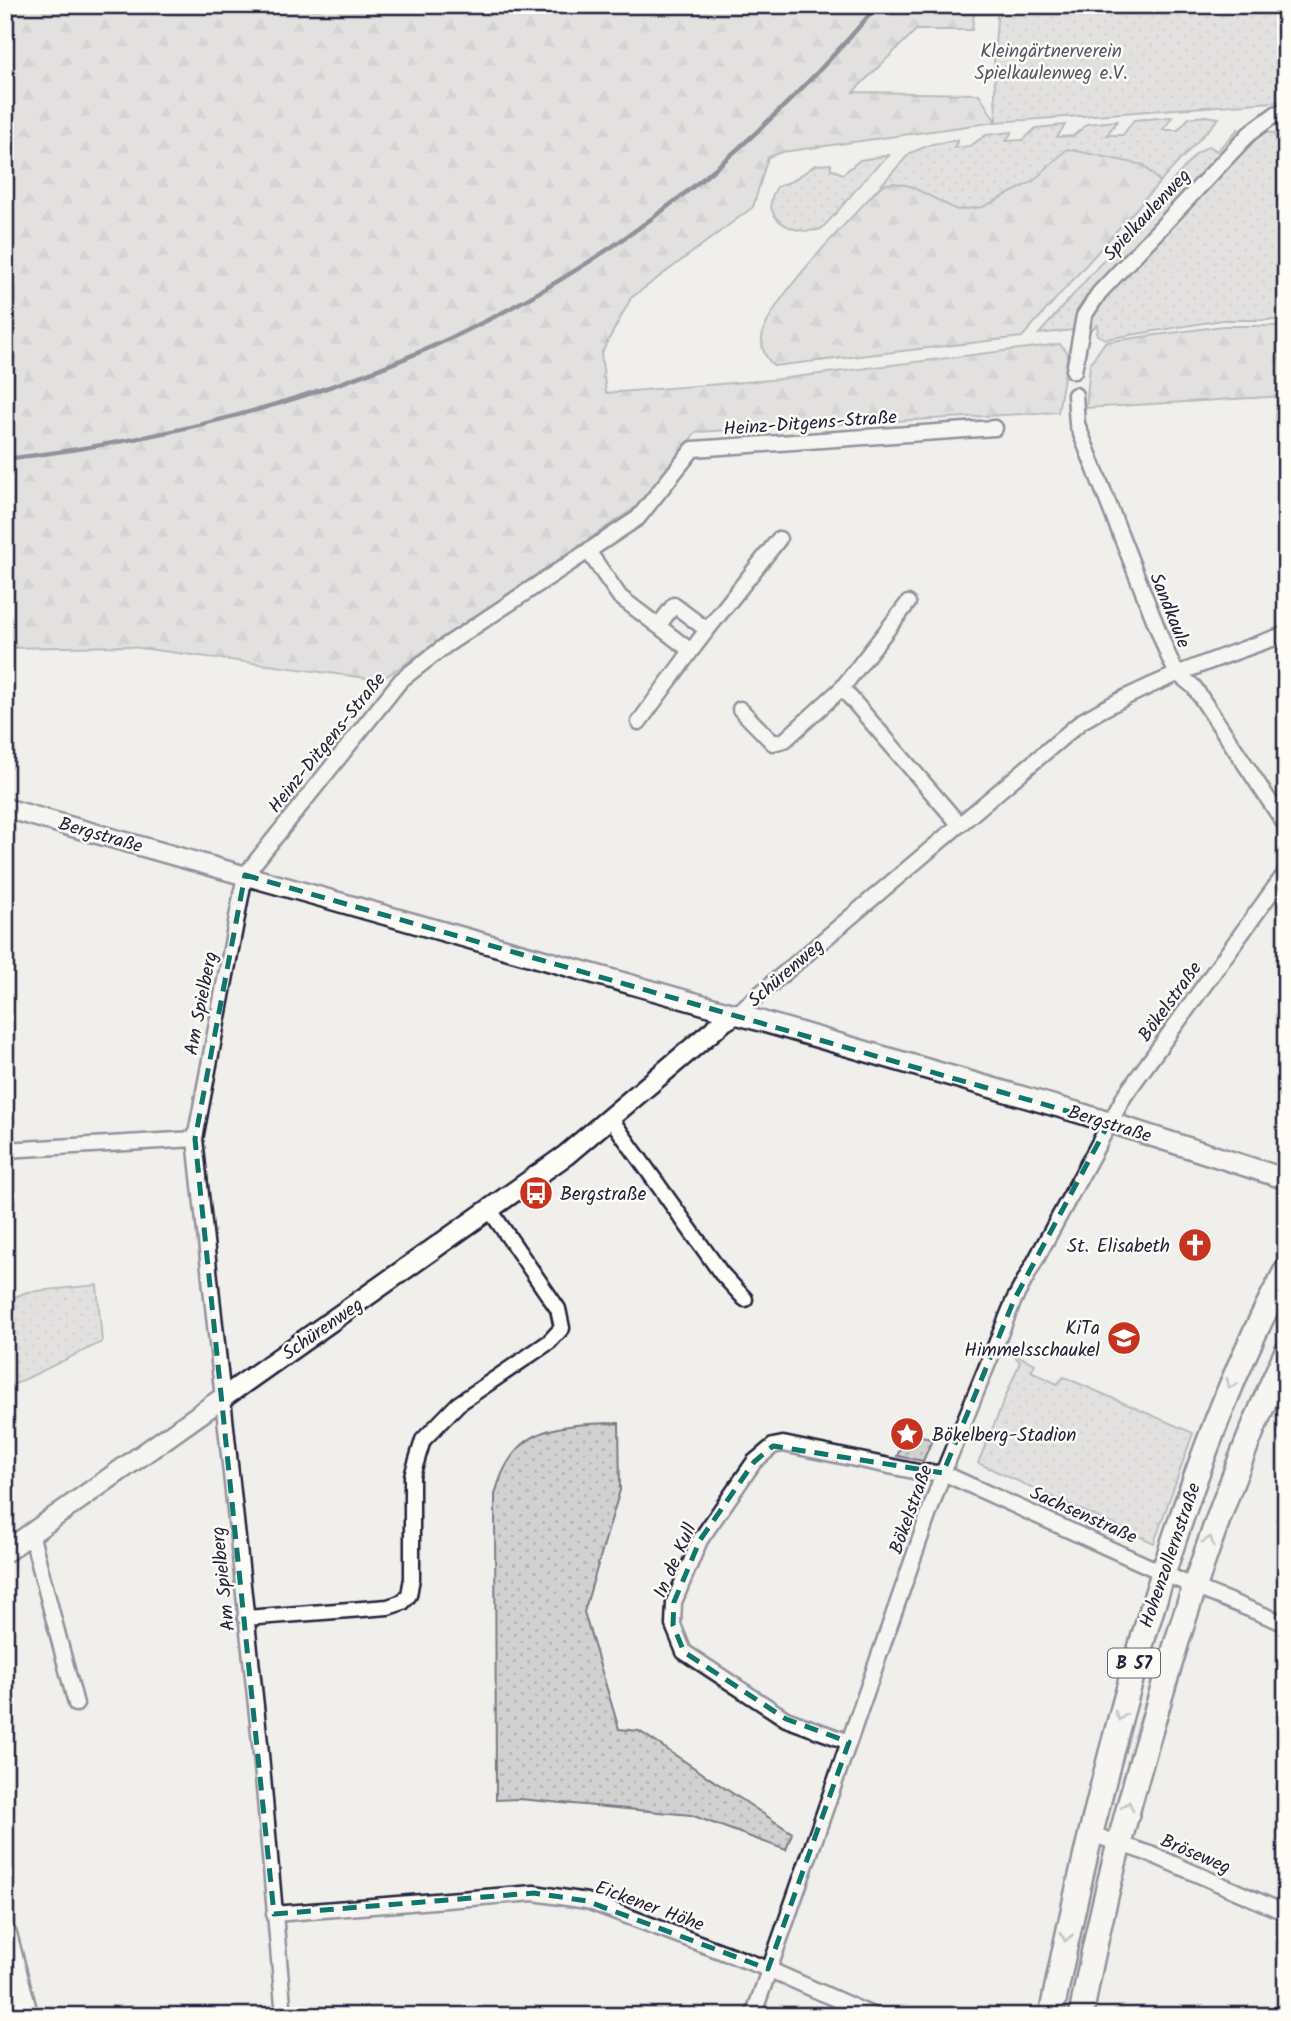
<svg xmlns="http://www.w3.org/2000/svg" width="1291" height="2021" font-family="Kalam,sans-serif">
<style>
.green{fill:url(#green-dots);stroke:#7a7a86;stroke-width:2}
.forest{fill:url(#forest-firs);stroke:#7a7a86;stroke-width:2}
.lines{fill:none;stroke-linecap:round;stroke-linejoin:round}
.minor-casing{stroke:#22223b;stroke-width:19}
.tertiary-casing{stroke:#22223b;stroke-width:23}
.secondary-casing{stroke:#22223b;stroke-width:24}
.primary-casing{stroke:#22223b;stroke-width:28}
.minor{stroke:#fdfcf7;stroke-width:14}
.tertiary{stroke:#fdfcf7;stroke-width:18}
.secondary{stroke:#fdfcf7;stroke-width:19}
.primary{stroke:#fdfcf7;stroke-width:23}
.rail{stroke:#22223b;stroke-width:4.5}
.oneway{stroke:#9a9aa2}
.marked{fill:none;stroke:#0f766e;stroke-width:5;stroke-dasharray:14 9;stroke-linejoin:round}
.labels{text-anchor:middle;stroke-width:5;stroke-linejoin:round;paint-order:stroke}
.shield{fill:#fdfcf7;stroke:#646373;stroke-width:2}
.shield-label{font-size:18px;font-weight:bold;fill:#22223b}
.park-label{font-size:19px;fill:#575768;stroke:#fdfcf7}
.street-label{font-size:19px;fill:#22223b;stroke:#fdfcf7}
.poi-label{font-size:19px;fill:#22223b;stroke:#fdfcf7;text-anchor:start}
</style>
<defs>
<pattern id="green-dots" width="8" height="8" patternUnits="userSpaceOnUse" patternTransform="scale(1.75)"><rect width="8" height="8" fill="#d2d1d1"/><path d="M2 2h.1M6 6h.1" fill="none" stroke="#b4b3b4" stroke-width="1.8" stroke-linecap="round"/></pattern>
<pattern id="forest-firs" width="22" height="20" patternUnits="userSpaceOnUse" patternTransform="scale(1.75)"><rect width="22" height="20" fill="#d2d1d1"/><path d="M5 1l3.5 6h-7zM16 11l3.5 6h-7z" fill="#b4b3b4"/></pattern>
</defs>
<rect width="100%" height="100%" fill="#f0efec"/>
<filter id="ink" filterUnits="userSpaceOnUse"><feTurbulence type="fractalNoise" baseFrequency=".0143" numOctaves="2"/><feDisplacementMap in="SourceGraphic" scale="14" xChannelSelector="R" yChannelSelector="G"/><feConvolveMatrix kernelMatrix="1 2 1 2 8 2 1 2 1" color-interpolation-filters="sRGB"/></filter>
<g filter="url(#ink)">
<!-- green -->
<path class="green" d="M 998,5 L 1286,5 L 1286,101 L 996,122 L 994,59 Z
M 1205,116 L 1219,118 L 1160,182 L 1143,165 L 983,340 L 819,361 L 799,276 L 910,153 L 932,144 L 958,140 L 954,148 L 970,146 L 986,135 L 1012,132 L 1006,141 L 1023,140 L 1036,128 L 1065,125 L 1057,137 L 1073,136 L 1087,124 L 1117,121 L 1107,135 L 1123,135 L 1134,120 L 1172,117 L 1163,130 L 1178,130 L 1189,118 Z
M 1238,129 L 1240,134 L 1079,313 L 1073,330 L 1039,334 L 1196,154 L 1209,146 L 1217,151 Z
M 1264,132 L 1273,133 L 1286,154 L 1286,320 L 1222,320 L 1106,339 L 1097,335 L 1098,325 L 1084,334 L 1100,302 L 1250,143 Z
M 890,155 C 863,176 846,205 821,229 C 795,237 756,218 777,187 L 794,180 L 815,165 L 831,164 L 831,169 L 843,174 L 860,160 Z
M 97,1285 L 102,1342 L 5,1389 L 5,1301 L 27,1292 Z
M 1012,1353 L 1035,1364 L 1031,1371 L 1057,1384 L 1064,1377 L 1193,1433 L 1154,1543 L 978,1463 L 1020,1362 Z
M 619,1423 L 620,1490 L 584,1612 L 619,1729 L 639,1731 L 792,1833 L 786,1850 L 691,1815 L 519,1799 L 496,1800 L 495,1495 C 512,1426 557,1424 619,1423 Z
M 908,1430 L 932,1440 L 923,1461 L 897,1456 Z"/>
<!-- forest -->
<path class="forest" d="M 5,5 L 975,5 L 972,30 L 916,30 L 853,92 L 979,94 L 996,122 L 782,152 L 768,157 L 753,207 L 631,298 L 601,354 L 606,393 L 771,380 L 1060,344 L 1068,354 L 1058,412 L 696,432 L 639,505 L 381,680 L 125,646 L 5,648 Z
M 1067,149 L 1143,165 L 1160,182 L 1022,337 L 774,366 C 766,358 761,350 762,338 C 765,303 855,214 882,185 L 894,183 L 910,186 L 957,210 L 983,207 L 1032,182 Z
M 1223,326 L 1286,326 L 1286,396 L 1086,408 L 1090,364 L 1105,342 Z"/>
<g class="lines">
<!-- minor casing -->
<g class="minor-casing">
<path id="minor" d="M 1074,371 L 1084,316 L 1099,293 L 1250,133 L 1277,113 L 1286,111
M 1075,395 L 1077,424 L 1168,655 L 1176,672 L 1194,687 L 1286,826
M 588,551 L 620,597 L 691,651 L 707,630 L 674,605 L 658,626
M 707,630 L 779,539
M 842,688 L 959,824
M 740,709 L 773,743 L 785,740 L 842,688 L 908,603
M 639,722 L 691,651
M 736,1014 L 1082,721 C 1147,682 1215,659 1286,634
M 611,1119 L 721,1273 L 745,1299
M 5,1150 L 195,1139
M 31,1533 L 76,1704
M 245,1618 L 388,1607 L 403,1602 L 409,1595 L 412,1578 L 412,1476 L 423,1440 L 458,1404 L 549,1342 L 562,1328 L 558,1309 L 490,1210
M 849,1742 L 786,1719 L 684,1652 L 673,1625 L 674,1602 L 700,1540 L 754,1462 L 773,1446 L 783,1444 L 918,1472 L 943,1473 L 1192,1586 L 1286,1624
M 1088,1833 L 1153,1855 L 1286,1913
M 274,1914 L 534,1893 L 587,1901 L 768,1969 L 874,2016
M 284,2016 L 260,1743 L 195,1139 L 245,875 L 401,680 L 445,646 L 638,518 L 693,449 L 995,428
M 753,2016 L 943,1473 L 1014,1300 L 1125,1095 L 1286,872"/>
</g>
<!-- tertiary casing -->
<g class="tertiary-casing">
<path id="tertiary" d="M 5,808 L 736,1014"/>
</g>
<!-- secondary casing -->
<g class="secondary-casing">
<path id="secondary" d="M 5,1552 L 566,1155 L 724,1021 L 736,1014 L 1083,1114 L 1286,1179"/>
</g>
<!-- primary casing -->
<g class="primary-casing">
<path id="primary" d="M 5,1936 L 26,2016
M 1051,2016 C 1083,1854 1122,1696 1174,1540 C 1205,1447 1239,1357 1286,1271
M 1081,2016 C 1099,1916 1124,1819 1153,1722 C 1189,1595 1231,1472 1286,1353"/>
</g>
<!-- minor -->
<use href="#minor" class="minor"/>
<!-- tertiary -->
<use href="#tertiary" class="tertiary"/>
<!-- secondary -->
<use href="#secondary" class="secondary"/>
<!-- primary -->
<use href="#primary" class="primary"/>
<!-- rail -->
<path class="rail" d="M 5,459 C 362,417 644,282 878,5"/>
</g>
<!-- one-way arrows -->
<defs><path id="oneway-chevron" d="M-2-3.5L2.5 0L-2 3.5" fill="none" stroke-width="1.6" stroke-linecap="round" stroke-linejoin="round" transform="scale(1.75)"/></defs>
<g class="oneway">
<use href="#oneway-chevron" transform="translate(1231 1384) rotate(115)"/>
<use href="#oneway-chevron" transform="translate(1209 1541) rotate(-70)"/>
<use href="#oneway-chevron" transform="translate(1120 1716) rotate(105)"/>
<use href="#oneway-chevron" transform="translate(1128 1806) rotate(-74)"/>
<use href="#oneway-chevron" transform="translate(1066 1937) rotate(101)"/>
</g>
</g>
<!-- marked area -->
<path d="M0 0H1291V2021H0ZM 245,875 L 1109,1123 L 1014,1300 L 943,1473 L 773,1446 L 754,1462 L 700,1540 L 674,1602 L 673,1625 L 684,1652 L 786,1719 L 849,1742 L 768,1969 L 587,1901 L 534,1893 L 274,1914 L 195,1139 Z" fill="#f0efec" fill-opacity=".55" fill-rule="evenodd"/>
<path class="marked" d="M 245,875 L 1109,1123 L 1014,1300 L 943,1473 L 773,1446 L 754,1462 L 700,1540 L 674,1602 L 673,1625 L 684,1652 L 786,1719 L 849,1742 L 768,1969 L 587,1901 L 534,1893 L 274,1914 L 195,1139 Z"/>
<!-- icons -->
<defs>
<g id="bus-disc" transform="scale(1.75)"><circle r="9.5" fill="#c8321e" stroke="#fdfcf7"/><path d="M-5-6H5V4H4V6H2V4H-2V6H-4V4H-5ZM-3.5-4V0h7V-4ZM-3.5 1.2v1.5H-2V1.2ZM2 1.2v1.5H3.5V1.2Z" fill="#fff"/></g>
<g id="church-disc" transform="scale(1.75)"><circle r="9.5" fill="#c8321e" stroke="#fdfcf7"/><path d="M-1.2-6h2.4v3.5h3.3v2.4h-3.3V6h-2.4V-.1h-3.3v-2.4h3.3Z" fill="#fff"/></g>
<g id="school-disc" transform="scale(1.75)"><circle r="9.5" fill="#c8321e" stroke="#fdfcf7"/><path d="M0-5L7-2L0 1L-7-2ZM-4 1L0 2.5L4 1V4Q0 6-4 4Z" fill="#fff"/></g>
<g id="sight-disc" transform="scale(1.75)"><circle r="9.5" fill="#c8321e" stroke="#fdfcf7"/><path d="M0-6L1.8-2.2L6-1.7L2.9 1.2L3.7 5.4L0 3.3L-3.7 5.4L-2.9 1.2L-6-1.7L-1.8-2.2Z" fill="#fff"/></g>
</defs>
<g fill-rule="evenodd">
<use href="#bus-disc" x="536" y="1193"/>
<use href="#church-disc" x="1195" y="1245"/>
<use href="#school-disc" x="1124" y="1338"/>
<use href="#sight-disc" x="907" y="1434"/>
</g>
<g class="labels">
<!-- shield labels -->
<rect class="shield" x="1108" y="1648.5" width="52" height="29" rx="5"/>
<g class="shield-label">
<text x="1134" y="1669">B 57</text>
</g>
<!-- park labels -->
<g class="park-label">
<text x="1051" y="57">Kleingärtnerverein<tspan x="1051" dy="22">Spielkaulenweg e.V.</tspan></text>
</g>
<!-- street labels -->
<g class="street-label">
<text transform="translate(1146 214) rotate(-47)" y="7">Spielkaulenweg</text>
<text transform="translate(810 422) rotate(-4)" y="7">Heinz-Ditgens-Straße</text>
<text transform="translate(1171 610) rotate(68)" y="7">Sandkaule</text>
<text transform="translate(326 742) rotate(-51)" y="7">Heinz-Ditgens-Straße</text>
<text transform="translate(101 834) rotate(16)" y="7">Bergstraße</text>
<text transform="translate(785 972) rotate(-41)" y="7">Schürenweg</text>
<text transform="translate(1169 1001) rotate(-54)" y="7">Bökelstraße</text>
<text transform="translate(200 1003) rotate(-79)" y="7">Am Spielberg</text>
<text transform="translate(1110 1123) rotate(17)" y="7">Bergstraße</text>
<text transform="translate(322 1328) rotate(-35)" y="7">Schürenweg</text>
<text transform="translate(910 1509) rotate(-70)" y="7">Bökelstraße</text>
<text transform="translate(1084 1514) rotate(24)" y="7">Sachsenstraße</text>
<text transform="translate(1169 1555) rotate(-71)" y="7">Hohenzollernstraße</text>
<text transform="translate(674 1560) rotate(-66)" y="7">In de Kull</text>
<text transform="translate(222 1579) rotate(-96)" y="7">Am Spielberg</text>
<text transform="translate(1196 1853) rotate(23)" y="7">Bröseweg</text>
<text transform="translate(650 1905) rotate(20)" y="7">Eickener Höhe</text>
</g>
<!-- poi labels -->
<g class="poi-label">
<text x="560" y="1200">Bergstraße</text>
<text x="1170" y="1252" text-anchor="end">St. Elisabeth</text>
<text x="1100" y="1334" text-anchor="end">KiTa<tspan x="1100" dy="22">Himmelsschaukel</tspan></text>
<text x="932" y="1441">Bökelberg-Stadion</text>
</g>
</g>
<!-- margin -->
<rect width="1291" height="2021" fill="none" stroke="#fdfcf7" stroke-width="28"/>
<rect x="14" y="14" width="1263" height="1993" fill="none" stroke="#22223b" stroke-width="2.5" filter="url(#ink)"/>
</svg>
